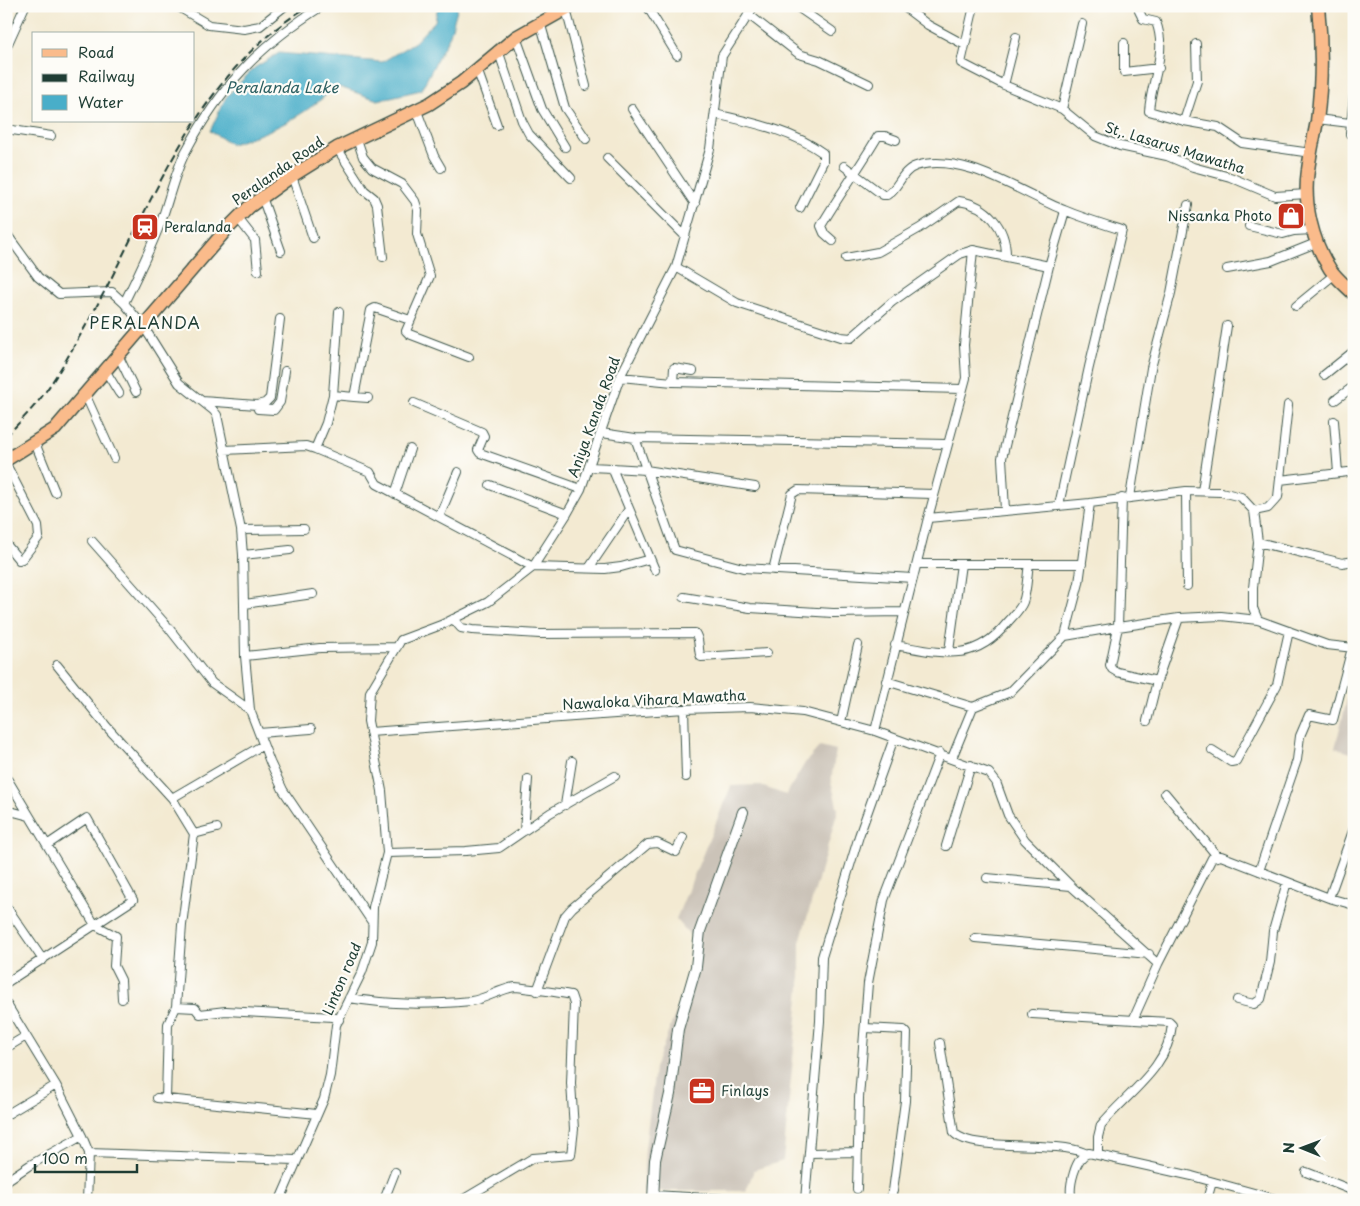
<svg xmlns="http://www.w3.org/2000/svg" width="1360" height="1206" font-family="'Playpen Sans',sans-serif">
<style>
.industrial{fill:#cbc3b8}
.water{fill:#49aec9;stroke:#34767e}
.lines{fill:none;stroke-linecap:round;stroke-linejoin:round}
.minor-casing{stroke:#3f574c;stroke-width:10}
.tertiary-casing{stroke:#3f574c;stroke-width:12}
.primary-casing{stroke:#3f574c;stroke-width:15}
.minor{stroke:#fff;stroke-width:8}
.tertiary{stroke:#fff;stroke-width:10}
.primary{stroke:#fabb8b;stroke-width:12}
.rail{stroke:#1f3d34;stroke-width:2;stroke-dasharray:8 4;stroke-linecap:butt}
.labels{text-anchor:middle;stroke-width:4.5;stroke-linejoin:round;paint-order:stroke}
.street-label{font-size:14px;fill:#1f3d34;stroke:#fdfcf7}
.poi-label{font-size:14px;fill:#1f3d34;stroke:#fdfcf7;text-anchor:start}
.water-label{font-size:15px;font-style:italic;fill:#2c5f61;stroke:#fdfcf7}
.quarter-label{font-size:16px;letter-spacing:1px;fill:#1f3d34;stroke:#fdfcf7}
</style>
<rect width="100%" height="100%" fill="#fdfcf7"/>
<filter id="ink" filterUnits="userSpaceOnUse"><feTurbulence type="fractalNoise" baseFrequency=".02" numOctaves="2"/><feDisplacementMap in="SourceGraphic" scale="10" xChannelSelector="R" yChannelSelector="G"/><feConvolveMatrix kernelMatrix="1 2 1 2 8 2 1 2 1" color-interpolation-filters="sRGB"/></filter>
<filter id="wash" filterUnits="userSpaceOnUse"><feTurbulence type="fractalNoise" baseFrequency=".0096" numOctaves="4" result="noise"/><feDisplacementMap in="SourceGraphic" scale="20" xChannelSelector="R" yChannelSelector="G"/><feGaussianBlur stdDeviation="1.12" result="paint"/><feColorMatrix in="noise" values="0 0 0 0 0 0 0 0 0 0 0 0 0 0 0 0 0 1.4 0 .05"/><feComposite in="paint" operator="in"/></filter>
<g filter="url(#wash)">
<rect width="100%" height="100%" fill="#f3ead2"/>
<!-- industrial -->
<path class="industrial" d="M 1354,671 L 1354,754 L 1335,748 Z
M 820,746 L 836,750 L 831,781 L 838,810 L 800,942 L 800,987 L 783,1161 L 754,1170 L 746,1191 L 643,1191 L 645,1149 L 655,1068 L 692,969 L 691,936 L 676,919 L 731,786 L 758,785 L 786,795 L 805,763 Z"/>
<!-- water -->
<path class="water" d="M 438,6 L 458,6 L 450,35 L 421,90 L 378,100 L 336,86 C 305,116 272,132 231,144 L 210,131 L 226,97 L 254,68 L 279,53 L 382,62 L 415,42 L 435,21 Z"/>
</g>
<g filter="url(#ink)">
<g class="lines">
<!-- minor casing -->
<g class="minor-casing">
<path id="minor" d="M 177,6 L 209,25 L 244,29 L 260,26 L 285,6
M 647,6 L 677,55
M 796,6 L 832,31
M 903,6 L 928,25 L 965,45
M 974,6 L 961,63 L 1004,85 L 1062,109 L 1095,136 L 1120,146 L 1167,156 L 1193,167 L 1230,177 L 1275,196 L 1307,194
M 566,9 L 586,86
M 1139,11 L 1143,19 L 1156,22 C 1168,53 1151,80 1149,111 L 1184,121 L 1218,127 L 1242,143 L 1311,153
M 748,14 L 799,54 L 819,60 L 869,84
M 540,22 L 565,108 L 586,139
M 516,37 L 542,109 L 565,147
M 1124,43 L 1124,72 L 1159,68
M 6,48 L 25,6
M 498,50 L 522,121 L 529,134 L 571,178
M 477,69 L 497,125
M 1004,85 L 1016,37
M 632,109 L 695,204
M 1062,109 L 1082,24
M 417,111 L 434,156 L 441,168
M 715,114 C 753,123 791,130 823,153 L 823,162 L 800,208
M 1317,119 L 1350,123
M 1184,121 L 1197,81 L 1196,44
M 6,129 L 51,136
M 1350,134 L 1354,95
M 357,139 L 363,157 L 372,168 L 402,184 L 415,201 L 418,210 L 417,234 L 430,276 L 406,331 L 409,334 L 469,357
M 337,148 L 364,190 L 374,198 L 377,205 L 383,257
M 607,158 L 685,236
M 844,166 L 883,195 L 887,195 C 899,188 901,171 916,166 C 962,151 1023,194 1064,210 C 1083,218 1103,224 1122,230 L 1089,367 L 1059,505
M 292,176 L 313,238
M 262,197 L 281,251
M 237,217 L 255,240 L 258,271
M 1249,226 L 1283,234 L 1294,231 L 1313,230
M 6,233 L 38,277 L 59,294 L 112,292 L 124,303 L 144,327 L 179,383 L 213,410 L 217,415 L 241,530 L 243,555 L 245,656 L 250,710 L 270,762 L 283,790 L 372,922
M 833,241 L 824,233 L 821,226 C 839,195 860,167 878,136 L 885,136 L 896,140
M 846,258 L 878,252 L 920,228 L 959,201 C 988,205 1006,228 1006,255
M 676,267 L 737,303 L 841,337 L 851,338 L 892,302 L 960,254 L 973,250 L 1049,266
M 1227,269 L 1271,261 L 1316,243
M 124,303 C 138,275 151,248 162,219 C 169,199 176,169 186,151 C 220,87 260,45 322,6
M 1296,306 L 1335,274
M 118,355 L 136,392
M 105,370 L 119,393
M 1324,375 L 1354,351
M 620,377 L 673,382 L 962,389
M 673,382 L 674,368 L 693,371
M 85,394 L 114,458
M 333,395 L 354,397 L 371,310 L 375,308 L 410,320
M 354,397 L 368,398
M 1335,400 L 1354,386
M 202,401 L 257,405 L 265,403 L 270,398 L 280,319
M 414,403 L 482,432 L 484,436 L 478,450 L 480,453 L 581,489
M 257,405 L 258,409 L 274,410 L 280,402 L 285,371
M 1334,421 L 1338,473
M 602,433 L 635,438 L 947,444
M 635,438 L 675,550 L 743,568 L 913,578
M 35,443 L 55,492
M 315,449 L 326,423 L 333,395 L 339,312
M 224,450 L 306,446 L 315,449 L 370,472 L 377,484 L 533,567 L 605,569 L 621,567 L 650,559
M 6,464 L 38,526 L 39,537 L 22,559 L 19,560 L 6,544
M 589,467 L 612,468 L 655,570
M 612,468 L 646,470 L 755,487
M 1280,480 L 1348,472
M 490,485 L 567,514
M 1186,491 L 1187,586
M 1202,491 L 1227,326
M 395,494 L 410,449
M 1130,497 L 1151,368 L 1171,293 L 1188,205
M 1122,498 L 1118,627 L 1110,665 L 1112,669 L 1117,672 L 1157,681
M 1005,510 L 1002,458 L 1049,266 L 1065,211
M 1254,511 L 1268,508 L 1278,497 L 1288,405
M 439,517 L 458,472
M 928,518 L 966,378 L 964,345 L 973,250
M 241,530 L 304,529
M 92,541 L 168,627 L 212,683 L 250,710
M 1258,542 L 1342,563 L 1354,561
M 243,555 L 290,550
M 917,564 L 1082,564
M 589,568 L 629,509
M 773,570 L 792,494 L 798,490 L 933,494
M 684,597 L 750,608 L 833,613 L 903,612
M 245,604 L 313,594
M 453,619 L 461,628 L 472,630 L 540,634 L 695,633 C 701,641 697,649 701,657 L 767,653
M 1065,636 L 1079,583 L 1090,503
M 895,645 C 941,653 974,664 1007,623 C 1012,617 1020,610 1023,602 C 1027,591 1027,576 1029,564
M 949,651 L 961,564
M 245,656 L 320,648 L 397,647
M 57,665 L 107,727 L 172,798 L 194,834 L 182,925 L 176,1007 L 168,1024 L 166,1099
M 886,681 L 973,707
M 684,709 L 686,777
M 1147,721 L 1157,681 L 1179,618
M 841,722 L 858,645
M 875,731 L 928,518 L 1090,503 L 1186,491 L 1221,492 L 1241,497 L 1254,511 L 1258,542 L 1253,588 L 1253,608 L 1258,620
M 370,732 L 684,709 L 750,707 L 803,712 L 875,731 L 989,773 L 996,782 L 1008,815 L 1025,840 L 1071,886 L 1158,964
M 259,733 L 311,729
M 1212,750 L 1231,762 L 1236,761 L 1277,685 L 1289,631
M 952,758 L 973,707 L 1010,692 L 1065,636 L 1118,627 L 1179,618 L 1221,616 L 1258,620 L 1327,645 L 1354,648
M 8,780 L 95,925 L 116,936 L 114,966 L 121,980 L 122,999
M 1165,793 L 1217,856
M 172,798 L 263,745
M 565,805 L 572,761
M 6,813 L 14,812 L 29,816
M 524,831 L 528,779
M 194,834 L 217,828
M 946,846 L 971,765
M 387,853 L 466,851 L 499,848 L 550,813 L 615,776
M 1259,871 L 1297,760 L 1300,736 L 1309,715 L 1333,720 L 1352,648
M 987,878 L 1071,886
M 1329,898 L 1354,828
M 6,906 L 43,960
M 975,938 L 1149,954
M 6,983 L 133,900 L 87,818 L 47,845
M 537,991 L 565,916 L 572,908 L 648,844 L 657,843 L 676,852 L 683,837
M 349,998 C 392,1005 428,1005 471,1001 C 486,999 500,989 515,987 C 519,987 568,994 571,995 L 574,1004 L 571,1083 L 574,1129 L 571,1155 L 533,1158 L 462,1200
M 1237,1000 L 1254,1004 L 1261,999 L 1270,962 L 1273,931 L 1287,882
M 6,1003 L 56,1085 L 82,1136 L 89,1153 L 87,1200
M 176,1007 L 195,1008 L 200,1014 L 226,1011 L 333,1017 L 339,1020
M 1032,1014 L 1169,1022 L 1172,1025 C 1168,1069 1127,1093 1101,1125 L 1098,1137 L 1098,1154
M 1133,1020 L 1158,964 L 1212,858 L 1221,856 L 1329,898 L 1354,905
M 865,1028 L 904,1030 L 907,1033 L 905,1101 L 893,1191 L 889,1200
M 940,1043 L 954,1133 C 974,1153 1052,1139 1085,1153
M 6,1048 L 26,1036
M 157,1098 L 317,1114
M 6,1115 L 56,1085
M 89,1153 L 296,1160
M 810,1153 L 858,1152
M 1306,1172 L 1354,1191
M 6,1181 L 30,1165 L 82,1136
M 857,1189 L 859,1098 L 868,983 L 884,900 L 940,753
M 653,1195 L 743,1200
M 280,1200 L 324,1099 L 330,1075 L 336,1025 L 362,972 L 372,942 L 373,907 L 387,853 L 382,791 L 368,721 L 370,692 L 401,640 L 441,625 L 488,602 L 533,567 L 567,514 L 581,489 L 620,377 L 676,267 L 710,149 L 722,56 L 754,6
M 384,1200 L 395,1172
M 805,1200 L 820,1021 L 822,957 L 859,836 L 894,738
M 1072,1200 C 1068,1188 1075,1156 1089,1153 L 1192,1176 L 1279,1200
M 1207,1200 L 1212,1182"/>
</g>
<!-- tertiary casing -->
<g class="tertiary-casing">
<path id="tertiary" d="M 653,1200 L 655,1160 L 670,1094 L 678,1029 L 696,967 L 700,931 L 743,812"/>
</g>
<!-- primary casing -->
<g class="primary-casing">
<path id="primary" d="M 1318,6 C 1322,44 1322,83 1317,121 C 1314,137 1310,154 1308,170 C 1303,203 1312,241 1330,269 C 1336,278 1346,286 1354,294
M 6,460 L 55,429 L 225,231 L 249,207 L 292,176 L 337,148 L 429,104 L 461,83 L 516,37 L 571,6"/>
</g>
<!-- minor -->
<use href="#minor" class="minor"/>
<!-- tertiary -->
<use href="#tertiary" class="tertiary"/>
<!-- primary -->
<use href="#primary" class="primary"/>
<!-- rail -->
<path class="rail" d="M 6,437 C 19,422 35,407 46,391 C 58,374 68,357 78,339 C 147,224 187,79 309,6"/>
</g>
</g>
<!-- icons -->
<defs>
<g id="shop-square" transform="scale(1.4375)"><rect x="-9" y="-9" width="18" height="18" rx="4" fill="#c8321e" stroke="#fdfcf7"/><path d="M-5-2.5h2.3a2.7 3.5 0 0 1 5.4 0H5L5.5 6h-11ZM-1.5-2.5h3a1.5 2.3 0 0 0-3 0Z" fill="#fff"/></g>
<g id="station-square" transform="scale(1.4375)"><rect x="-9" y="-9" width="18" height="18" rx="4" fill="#c8321e" stroke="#fdfcf7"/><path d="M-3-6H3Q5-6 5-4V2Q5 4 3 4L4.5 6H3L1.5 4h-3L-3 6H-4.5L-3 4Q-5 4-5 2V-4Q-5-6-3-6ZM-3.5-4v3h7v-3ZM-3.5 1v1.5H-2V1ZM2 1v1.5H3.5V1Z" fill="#fff"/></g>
<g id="office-square" transform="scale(1.4375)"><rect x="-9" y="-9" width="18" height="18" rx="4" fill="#c8321e" stroke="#fdfcf7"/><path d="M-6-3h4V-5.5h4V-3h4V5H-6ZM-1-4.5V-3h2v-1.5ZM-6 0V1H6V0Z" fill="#fff"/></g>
</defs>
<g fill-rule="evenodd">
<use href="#shop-square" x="1291" y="216"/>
<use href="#station-square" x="145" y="227"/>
<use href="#office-square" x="702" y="1091"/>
</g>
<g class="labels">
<!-- street labels -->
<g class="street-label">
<text transform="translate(1175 148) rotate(17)" y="5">St,. Lasarus Mawatha</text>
<text transform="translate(278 171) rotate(-35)" y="5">Peralanda Road</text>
<text transform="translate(594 417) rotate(-70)" y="5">Aniya Kanda Road</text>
<text transform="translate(654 700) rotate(-3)" y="5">Nawaloka Vihara Mawatha</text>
<text transform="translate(342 979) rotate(-67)" y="5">Linton road</text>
</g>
<!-- poi labels -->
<g class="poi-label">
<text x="1272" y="221" text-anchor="end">Nissanka Photo</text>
<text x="164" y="232">Peralanda</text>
<text x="721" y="1096">Finlays</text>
</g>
<!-- water labels -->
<g class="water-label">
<text x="282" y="93">Peralanda Lake</text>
</g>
<!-- quarter labels -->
<g class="quarter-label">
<text x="145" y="329">PERALANDA</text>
</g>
</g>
<!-- margin -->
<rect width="1360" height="1206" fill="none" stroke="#fdfcf7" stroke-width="25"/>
<!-- legend -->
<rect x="32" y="32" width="162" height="90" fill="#fdfcf7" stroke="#a4b0a9"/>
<rect x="42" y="49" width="25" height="8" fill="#fabb8b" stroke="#a4b0a9"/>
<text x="78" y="58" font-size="15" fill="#1f3d34">Road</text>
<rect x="42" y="74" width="25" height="8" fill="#1f3d34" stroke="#a4b0a9"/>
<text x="78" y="82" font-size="15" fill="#1f3d34">Railway</text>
<rect x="42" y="95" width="25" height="15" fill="#49aec9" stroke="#a4b0a9"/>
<text x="78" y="108" font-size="15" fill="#1f3d34">Water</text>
<!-- north arrow -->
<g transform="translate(1302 1148) rotate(271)" stroke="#fdfcf7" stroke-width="4" paint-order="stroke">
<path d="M0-4L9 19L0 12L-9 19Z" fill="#1f3d34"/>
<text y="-8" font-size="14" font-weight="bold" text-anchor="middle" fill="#1f3d34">N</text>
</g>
<!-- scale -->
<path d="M35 1164v8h102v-8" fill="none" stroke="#1f3d34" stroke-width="2.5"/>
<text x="42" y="1164" font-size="15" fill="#1f3d34" stroke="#fdfcf7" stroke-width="4" paint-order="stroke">100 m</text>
</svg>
